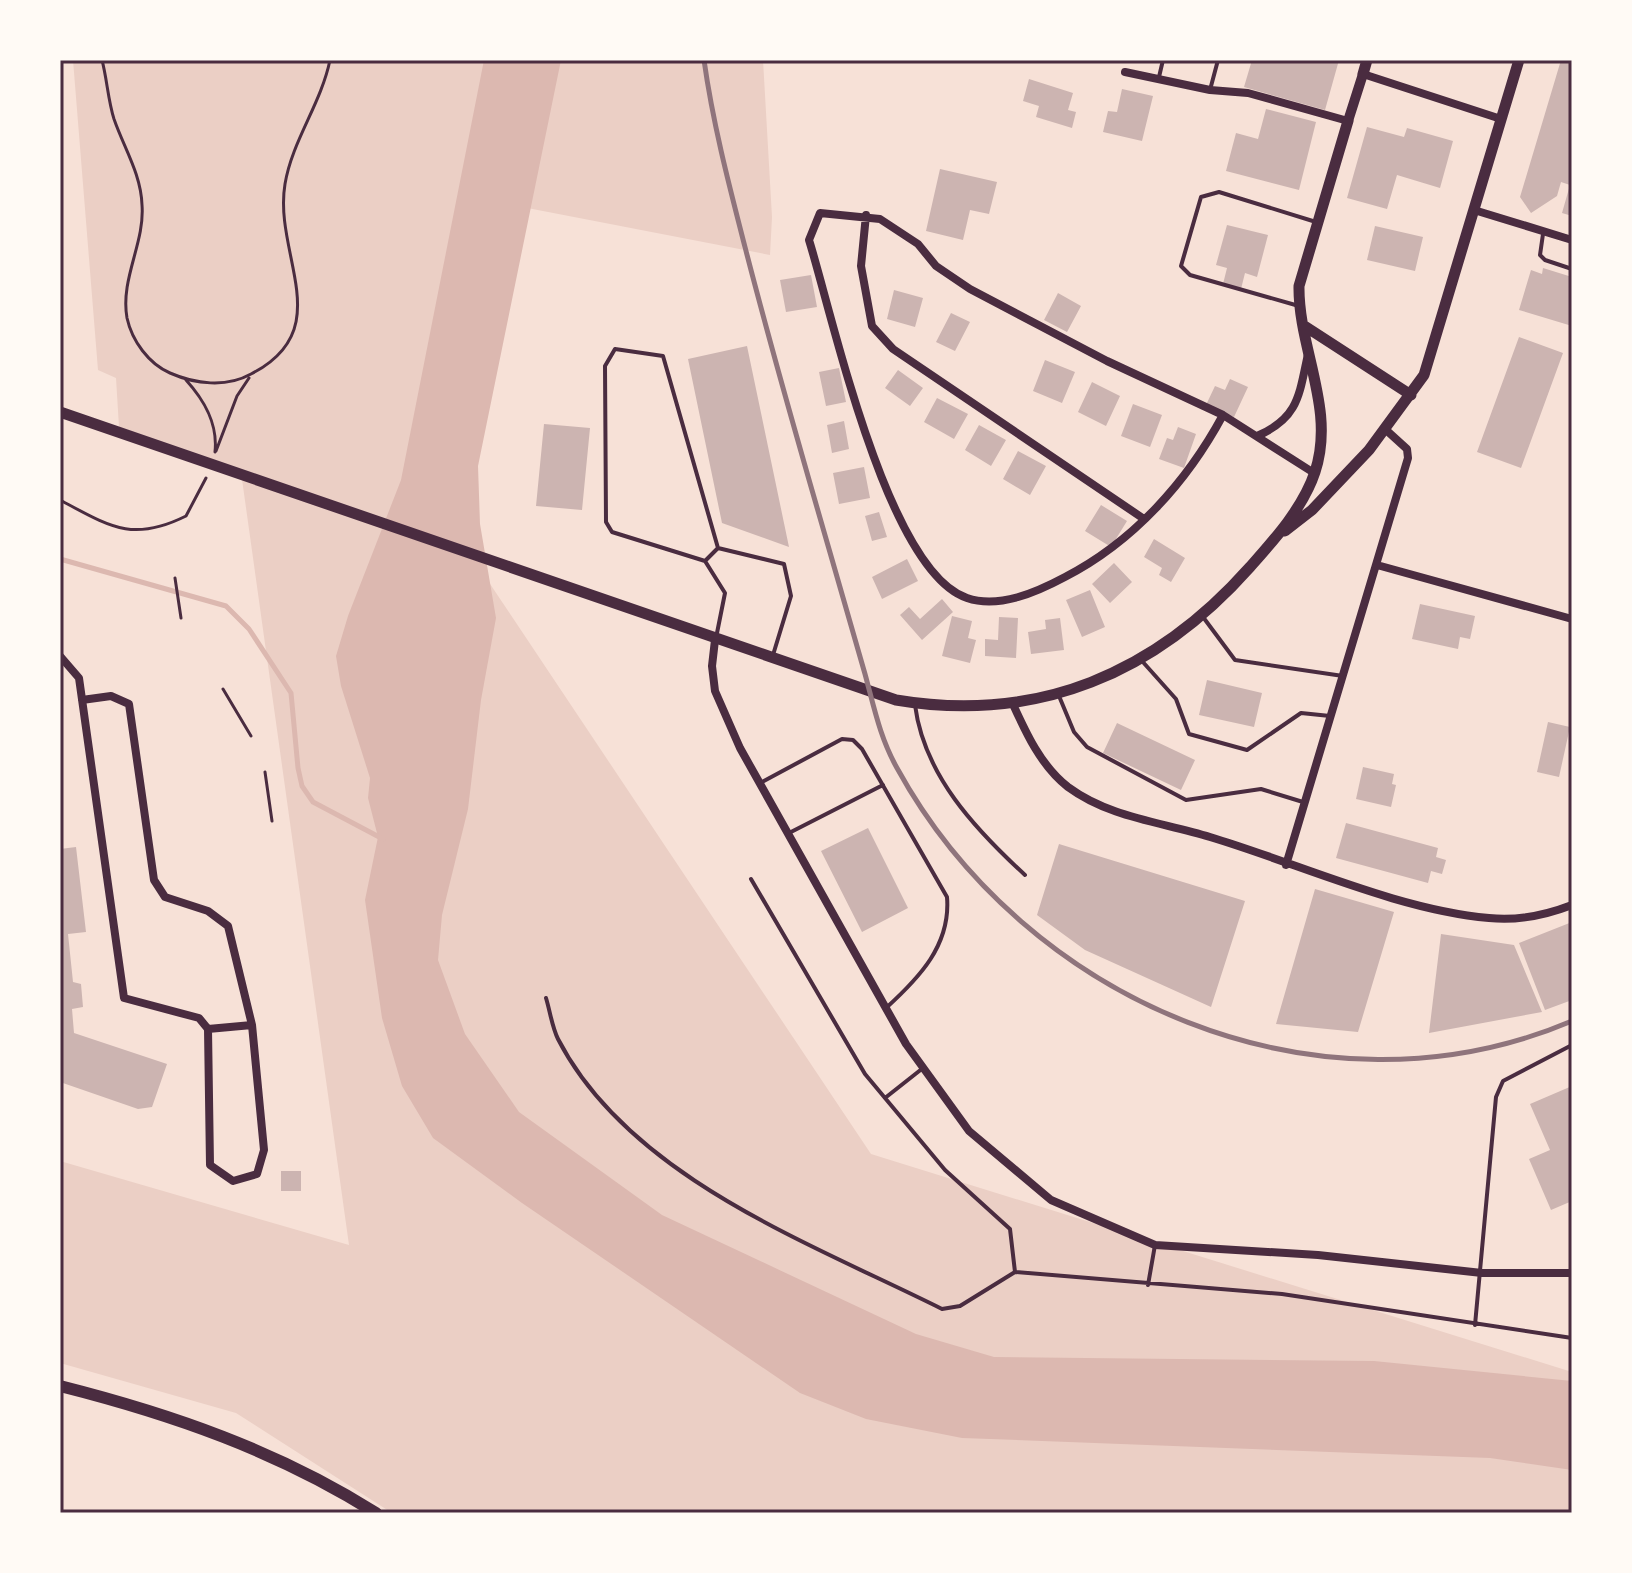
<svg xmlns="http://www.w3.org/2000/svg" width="1632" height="1573" font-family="'Fira Sans',sans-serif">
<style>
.green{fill:#ebcfc5}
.water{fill:#dcb8b0}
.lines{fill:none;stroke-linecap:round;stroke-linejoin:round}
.stream{stroke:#dcb8b0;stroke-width:5}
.building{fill:#ccb4b1}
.path{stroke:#4a2c40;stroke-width:3}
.service{stroke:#4a2c40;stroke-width:4}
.minor{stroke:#4a2c40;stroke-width:8}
.tertiary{stroke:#4a2c40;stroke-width:10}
.secondary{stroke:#4a2c40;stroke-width:11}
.primary{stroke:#4a2c40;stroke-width:12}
.rail{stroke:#8f747c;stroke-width:5}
.neatline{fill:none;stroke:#4a2c40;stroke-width:3}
</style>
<rect width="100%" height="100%" fill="#f7e1d7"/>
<!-- green -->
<path class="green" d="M 73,60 L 763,60 L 772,217 L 770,255 L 496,202 L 470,554 L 871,1154 L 1572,1372 L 1572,1513 L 392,1513 L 236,1413 L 60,1363 L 60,1161 L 349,1245 L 241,472 L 119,427 L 116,378 L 98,370 Z"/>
<!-- water -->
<path class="water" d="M 484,60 L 561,60 L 478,466 L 480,524 L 496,618 L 481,700 L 468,809 L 442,915 L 438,960 L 465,1034 L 519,1112 L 662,1215 L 916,1334 L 994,1357 L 1374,1361 L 1572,1381 L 1572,1470 L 1490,1458 L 962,1438 L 866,1419 L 800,1393 L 522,1203 L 433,1138 L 402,1086 L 382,1018 L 365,900 L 378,837 L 368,798 L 370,778 L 341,686 L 336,656 L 348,616 L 401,480 Z"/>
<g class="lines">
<!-- stream -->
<path class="stream" d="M 60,559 L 226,606 L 249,629 L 291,693 L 298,768 L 302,786 L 313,802 L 383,839"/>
</g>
<!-- building -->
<path class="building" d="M 1252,60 L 1339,60 L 1325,110 L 1244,87 Z
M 1561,60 L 1572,60 L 1572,216 L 1562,213 L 1570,185 L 1561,182 L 1557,196 L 1531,213 L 1520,197 Z
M 1029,79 L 1073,93 L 1068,110 L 1076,112 L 1072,128 L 1036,117 L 1039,106 L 1023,101 Z
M 1122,89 L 1153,96 L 1142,141 L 1103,132 L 1108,111 L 1117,112 Z
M 1266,109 L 1316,122 L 1299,190 L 1226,171 L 1236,133 L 1258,139 Z
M 1367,127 L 1404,137 L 1407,128 L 1453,141 L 1440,188 L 1397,175 L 1387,209 L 1347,198 Z
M 940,169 L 997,182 L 989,214 L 970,210 L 963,240 L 926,231 Z
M 1227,225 L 1268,235 L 1257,277 L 1245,273 L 1241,289 L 1223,284 L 1227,268 L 1216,265 Z
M 1375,226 L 1423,237 L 1415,271 L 1367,260 Z
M 1543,268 L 1572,277 L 1572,326 L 1519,310 L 1531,270 L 1542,274 Z
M 811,275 L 817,307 L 786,312 L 780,280 Z
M 894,290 L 923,298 L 915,327 L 887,319 Z
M 1058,293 L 1081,306 L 1067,332 L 1044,320 Z
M 951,313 L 970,322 L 955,351 L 936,342 Z
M 1519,337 L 1563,353 L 1521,468 L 1477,452 Z
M 747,346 L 789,547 L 722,523 L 688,359 Z
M 1045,360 L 1075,372 L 1062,403 L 1033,391 Z
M 839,368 L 846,402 L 826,406 L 819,372 Z
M 898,370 L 923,388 L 910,406 L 885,388 Z
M 1230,379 L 1248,387 L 1234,417 L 1206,405 L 1215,386 L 1225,390 Z
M 1092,382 L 1120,396 L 1106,426 L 1078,412 Z
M 937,398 L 968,414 L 954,439 L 924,422 Z
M 1133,404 L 1162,415 L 1150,447 L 1121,436 Z
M 844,421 L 849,449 L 832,453 L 827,425 Z
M 544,424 L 590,428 L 582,510 L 536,506 Z
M 979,425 L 1006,440 L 991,466 L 965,450 Z
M 1178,427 L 1196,434 L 1184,468 L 1159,459 L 1167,438 L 1173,440 Z
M 1018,451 L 1046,466 L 1030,495 L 1003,479 Z
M 864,467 L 870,498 L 839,504 L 833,473 Z
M 1101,505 L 1127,521 L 1111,547 L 1085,531 Z
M 879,512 L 887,537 L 872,541 L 865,516 Z
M 1154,539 L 1185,558 L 1171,582 L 1159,575 L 1162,568 L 1144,557 Z
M 907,559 L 918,581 L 882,599 L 872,577 Z
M 1114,563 L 1132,582 L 1110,603 L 1092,584 Z
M 1090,590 L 1105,627 L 1082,637 L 1066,600 Z
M 942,599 L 953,612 L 922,640 L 900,615 L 909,607 L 920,619 Z
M 1420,604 L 1475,616 L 1470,639 L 1460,637 L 1458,649 L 1412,639 Z
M 952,616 L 972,621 L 968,638 L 976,640 L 970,663 L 942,656 Z
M 999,617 L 1018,618 L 1016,658 L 985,656 L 985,639 L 998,640 Z
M 1060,618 L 1064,650 L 1031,654 L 1028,632 L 1046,629 L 1045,620 Z
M 1207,680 L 1262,693 L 1254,727 L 1199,715 Z
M 1548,722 L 1570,727 L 1559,777 L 1537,772 Z
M 1117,723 L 1195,760 L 1181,790 L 1103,753 Z
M 1363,767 L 1394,774 L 1392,784 L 1396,785 L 1391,807 L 1356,799 Z
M 1346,823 L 1438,848 L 1436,857 L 1446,860 L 1442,874 L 1431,871 L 1428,883 L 1336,858 Z
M 868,828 L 908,908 L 862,932 L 821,851 Z
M 1059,844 L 1245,901 L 1211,1007 L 1085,950 L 1037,915 Z
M 76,847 L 86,932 L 68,934 L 73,982 L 81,984 L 83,1007 L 72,1009 L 74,1033 L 167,1064 L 152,1107 L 138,1109 L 60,1082 L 60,849 Z
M 1315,889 L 1394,912 L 1358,1032 L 1276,1024 Z
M 1572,922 L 1572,1000 L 1545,1010 L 1519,943 Z
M 1441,934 L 1514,945 L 1542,1012 L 1429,1033 Z
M 1572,1086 L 1572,1201 L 1551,1210 L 1529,1159 L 1550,1150 L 1530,1104 Z
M 281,1171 L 301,1171 L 301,1191 L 281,1191 Z"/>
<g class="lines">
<!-- path -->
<path class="path" d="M 102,60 C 107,79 108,100 114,119 C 124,148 141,174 142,205 C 145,243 120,279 127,318 C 132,341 149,364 170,373 C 195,384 226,388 251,374 C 339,329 273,255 285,184 C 292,141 321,104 330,60
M 186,380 C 205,401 218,424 215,452
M 216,451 L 237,396 L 249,378
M 60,500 C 109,526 132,543 186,516 L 206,478
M 175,578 L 181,618
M 223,689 L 251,736
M 265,772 L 272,821"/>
<!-- service -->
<path class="service" d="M 1159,77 L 1163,60
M 1210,90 L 1218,60
M 1543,234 L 1540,255 L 1545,260 L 1572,269
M 1299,306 L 1190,275 L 1181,266 L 1201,197 L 1219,192 L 1316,222
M 705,561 L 718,548
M 1203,617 L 1235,660 L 1343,676
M 716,638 L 725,593 L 705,561 L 612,532 L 606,522 L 605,366 L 615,349 L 663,356 L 718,548 L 784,564 L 791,596 L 773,655
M 1142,661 L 1176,699 L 1189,734 L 1247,750 L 1301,713 L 1330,716
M 1059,696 L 1074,732 L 1087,747 L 1186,800 L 1261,789 L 1303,802
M 915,705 C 924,775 975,829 1025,875
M 762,782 L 842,739 L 853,740 L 862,749 L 947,897 C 951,945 919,978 886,1008
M 789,833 L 883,785
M 751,879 L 865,1074 L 945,1170 L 1010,1229 L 1015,1272 L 1282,1294 L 1572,1338
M 546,998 C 550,1011 552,1027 558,1039 C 629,1177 810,1243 942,1309 L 960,1306 L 1015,1272
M 885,1098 L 923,1068
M 1148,1285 L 1155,1245
M 1475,1325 L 1496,1097 L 1503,1081 L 1572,1045"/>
<!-- minor -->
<path class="minor" d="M 1125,72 L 1210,90 L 1248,93 L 1348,121
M 1363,74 L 1501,119
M 1474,210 L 1572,240
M 866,215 L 861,266 L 872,326 L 893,349 L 1144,519
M 1223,415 C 1187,482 1133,542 1065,577 C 1037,592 999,609 967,598 C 887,571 833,317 809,240 L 820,213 L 880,219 L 918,244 L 936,266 L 970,289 L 1107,361 L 1223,415 L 1314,473
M 1257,436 C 1299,418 1299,395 1308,354
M 1377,565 L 1572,619
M 715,640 L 712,666 L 715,691 L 740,748 L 906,1044 L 969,1131 L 1051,1200 L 1155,1245 L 1318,1255 L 1482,1273 L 1572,1273
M 60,656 L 79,678 L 124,998 L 199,1018 L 208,1029 L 210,1165 L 233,1181 L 257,1174 L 264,1150 L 252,1025 L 228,926 L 208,911 L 165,897 L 154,880 L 129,704 L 111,696 L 82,700
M 1012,702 C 1026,733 1041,766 1068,787 C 1110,818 1162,822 1210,837 C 1297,863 1398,910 1489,918 C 1517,921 1546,915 1572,905
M 1286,865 L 1408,458 L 1407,449 L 1385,429
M 208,1029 L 252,1025"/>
<!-- tertiary -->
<path class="tertiary" d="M 1348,121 L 1363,74"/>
<!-- secondary -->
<path class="secondary" d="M 1363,74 L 1367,60
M 1303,325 L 1411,395
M 60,412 L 896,700 C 1038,724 1156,673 1250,567 C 1274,540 1303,508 1315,472 C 1336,409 1298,348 1299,286 L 1348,121
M 1285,531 L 1312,510 L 1369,450 L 1424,375 L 1519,60"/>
<!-- primary -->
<path class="primary" d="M 60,1386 C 171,1414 278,1451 376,1513"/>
<!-- rail -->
<path class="rail" d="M 704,60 C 713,124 729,185 745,247 C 771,348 800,449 829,549 C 841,591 853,633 865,674 C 874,707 880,738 897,768 C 1025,1002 1320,1128 1572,1021"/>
</g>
<!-- border -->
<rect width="1632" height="1573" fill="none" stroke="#fffaf5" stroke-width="124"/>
<rect x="62" y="62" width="1508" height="1449" class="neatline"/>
</svg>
